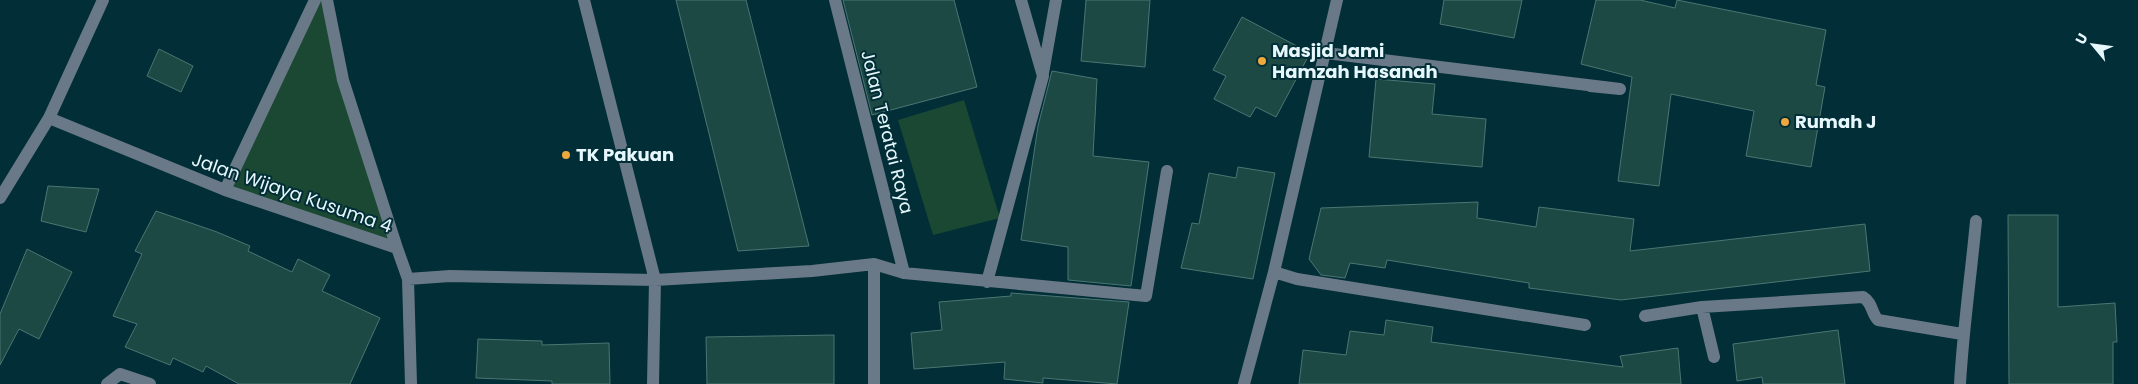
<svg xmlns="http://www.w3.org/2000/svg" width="2138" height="384" font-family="Poppins,sans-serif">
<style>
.green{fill:#1b4832}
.building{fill:#1d4945;stroke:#4b7672}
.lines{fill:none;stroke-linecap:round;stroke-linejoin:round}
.minor{stroke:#697988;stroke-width:12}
.poi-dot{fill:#eea83c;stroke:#012e37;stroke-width:2}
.labels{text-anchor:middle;stroke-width:4;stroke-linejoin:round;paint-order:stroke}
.poi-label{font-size:18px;font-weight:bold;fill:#e7f8fd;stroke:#012e37;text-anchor:start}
.street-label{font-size:18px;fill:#e7f8fd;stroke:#012e37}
</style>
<rect width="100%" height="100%" fill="#012e37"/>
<!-- green -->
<path class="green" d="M 315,0 L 327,0 L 343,80 L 397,248 L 225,190 Z
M 964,100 L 1000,218 L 933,235 L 898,120 Z"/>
<!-- building -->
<path class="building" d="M 676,0 L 746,0 L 809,246 L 738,251 Z
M 843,0 L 954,0 L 977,87 L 872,115 Z
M 1086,0 L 1150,0 L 1145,67 L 1081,61 Z
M 1444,0 L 1522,0 L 1514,38 L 1440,24 Z
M 1596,0 L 1640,0 L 1675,8 L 1677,0 L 1826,30 L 1816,85 L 1825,87 L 1811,167 L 1746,156 L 1754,111 L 1671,94 L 1659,186 L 1618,181 L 1632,77 L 1581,64 Z
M 1242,17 L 1310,53 L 1276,117 L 1256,107 L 1250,117 L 1214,99 L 1226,76 L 1213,70 Z
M 159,49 L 193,66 L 181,92 L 147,76 Z
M 1052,71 L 1097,79 L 1093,156 L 1149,162 L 1131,286 L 1068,280 L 1068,247 L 1021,240 L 1038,126 Z
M 1376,79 L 1435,84 L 1432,114 L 1486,119 L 1482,167 L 1369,157 Z
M 1238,167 L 1275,173 L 1253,279 L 1181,268 L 1192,223 L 1199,224 L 1209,173 L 1236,178 Z
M 48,186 L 99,189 L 86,232 L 41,221 Z
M 1478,202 L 1477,218 L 1536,227 L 1539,207 L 1634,219 L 1630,251 L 1865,224 L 1870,271 L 1621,300 L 1529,288 L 1529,283 L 1387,260 L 1385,268 L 1350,263 L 1345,278 L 1321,275 L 1309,259 L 1321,208 Z
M 156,211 L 217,232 L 250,246 L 248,251 L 292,272 L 298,259 L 330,275 L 322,291 L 380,318 L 350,384 L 239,384 L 206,366 L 203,372 L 173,358 L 170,365 L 125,347 L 137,324 L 113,316 L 142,254 L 135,251 Z
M 2008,215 L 2058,215 L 2058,307 L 2115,303 L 2117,342 L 2113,342 L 2113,384 L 2009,384 Z
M 27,249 L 72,272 L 39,339 L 19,329 L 0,365 L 0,314 Z
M 1011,293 L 1129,302 L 1117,384 L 1043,378 L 1043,383 L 1004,379 L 1005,362 L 914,369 L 911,333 L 942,330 L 939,302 L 1011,296 Z
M 1386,320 L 1433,327 L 1431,342 L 1623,367 L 1620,356 L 1678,348 L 1681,384 L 1299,384 L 1303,350 L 1346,355 L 1350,331 L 1384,335 Z
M 1838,330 L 1845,384 L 1763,384 L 1762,377 L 1737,381 L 1733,344 Z
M 834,335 L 834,384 L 707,384 L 706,337 Z
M 478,339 L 542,341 L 542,345 L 609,343 L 610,384 L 552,384 L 552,381 L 476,378 Z"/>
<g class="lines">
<!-- minor -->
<path class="minor" d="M 327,0 L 343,80 L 397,248
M 584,0 L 655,280 L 653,384
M 835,0 L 904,273
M 1326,53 L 1620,89 L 1590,86
M 1043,73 L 1056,0
M 49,118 L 225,190 L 397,248 L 408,279 L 411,384
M 225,190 L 315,0
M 0,198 L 49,118 L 103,0
M 1274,272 L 1297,279 L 1585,325
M 408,279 L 450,276 L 655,280 L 812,271 L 874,264 L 904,273 L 1146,296 L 1167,171
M 987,282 L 1043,76 L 1021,0
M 1702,307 L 1714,357
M 1645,316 L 1702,307 L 1863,297 C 1873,303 1871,313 1878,320 L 1962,334
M 107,384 L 120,374 L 150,384
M 874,384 L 874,264
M 1244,384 L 1274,272 L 1337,0
M 1960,384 C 1963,329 1971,275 1976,221"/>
</g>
<!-- markers -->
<g class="poi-dot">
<circle cx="1262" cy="61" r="5"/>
<circle cx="1785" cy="122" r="5"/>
<circle cx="566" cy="155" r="5"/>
</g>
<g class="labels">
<!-- poi labels -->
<g class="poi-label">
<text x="1272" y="57">Masjid Jami<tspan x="1272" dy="21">Hamzah Hasanah</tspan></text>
<text x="1795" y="128">Rumah J</text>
<text x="576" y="161">TK Pakuan</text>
</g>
<!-- street labels -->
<g class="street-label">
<text transform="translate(887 132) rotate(76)" y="6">Jalan Teratai Raya</text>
<text transform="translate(292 193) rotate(19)" y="6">Jalan Wijaya Kusuma 4</text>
</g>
</g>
<!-- north arrow -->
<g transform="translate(2093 45) rotate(299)" stroke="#012e37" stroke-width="4" paint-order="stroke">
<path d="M0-4L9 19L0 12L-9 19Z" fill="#e7f8fd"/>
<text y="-8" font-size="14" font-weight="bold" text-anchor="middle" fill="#e7f8fd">U</text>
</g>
</svg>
